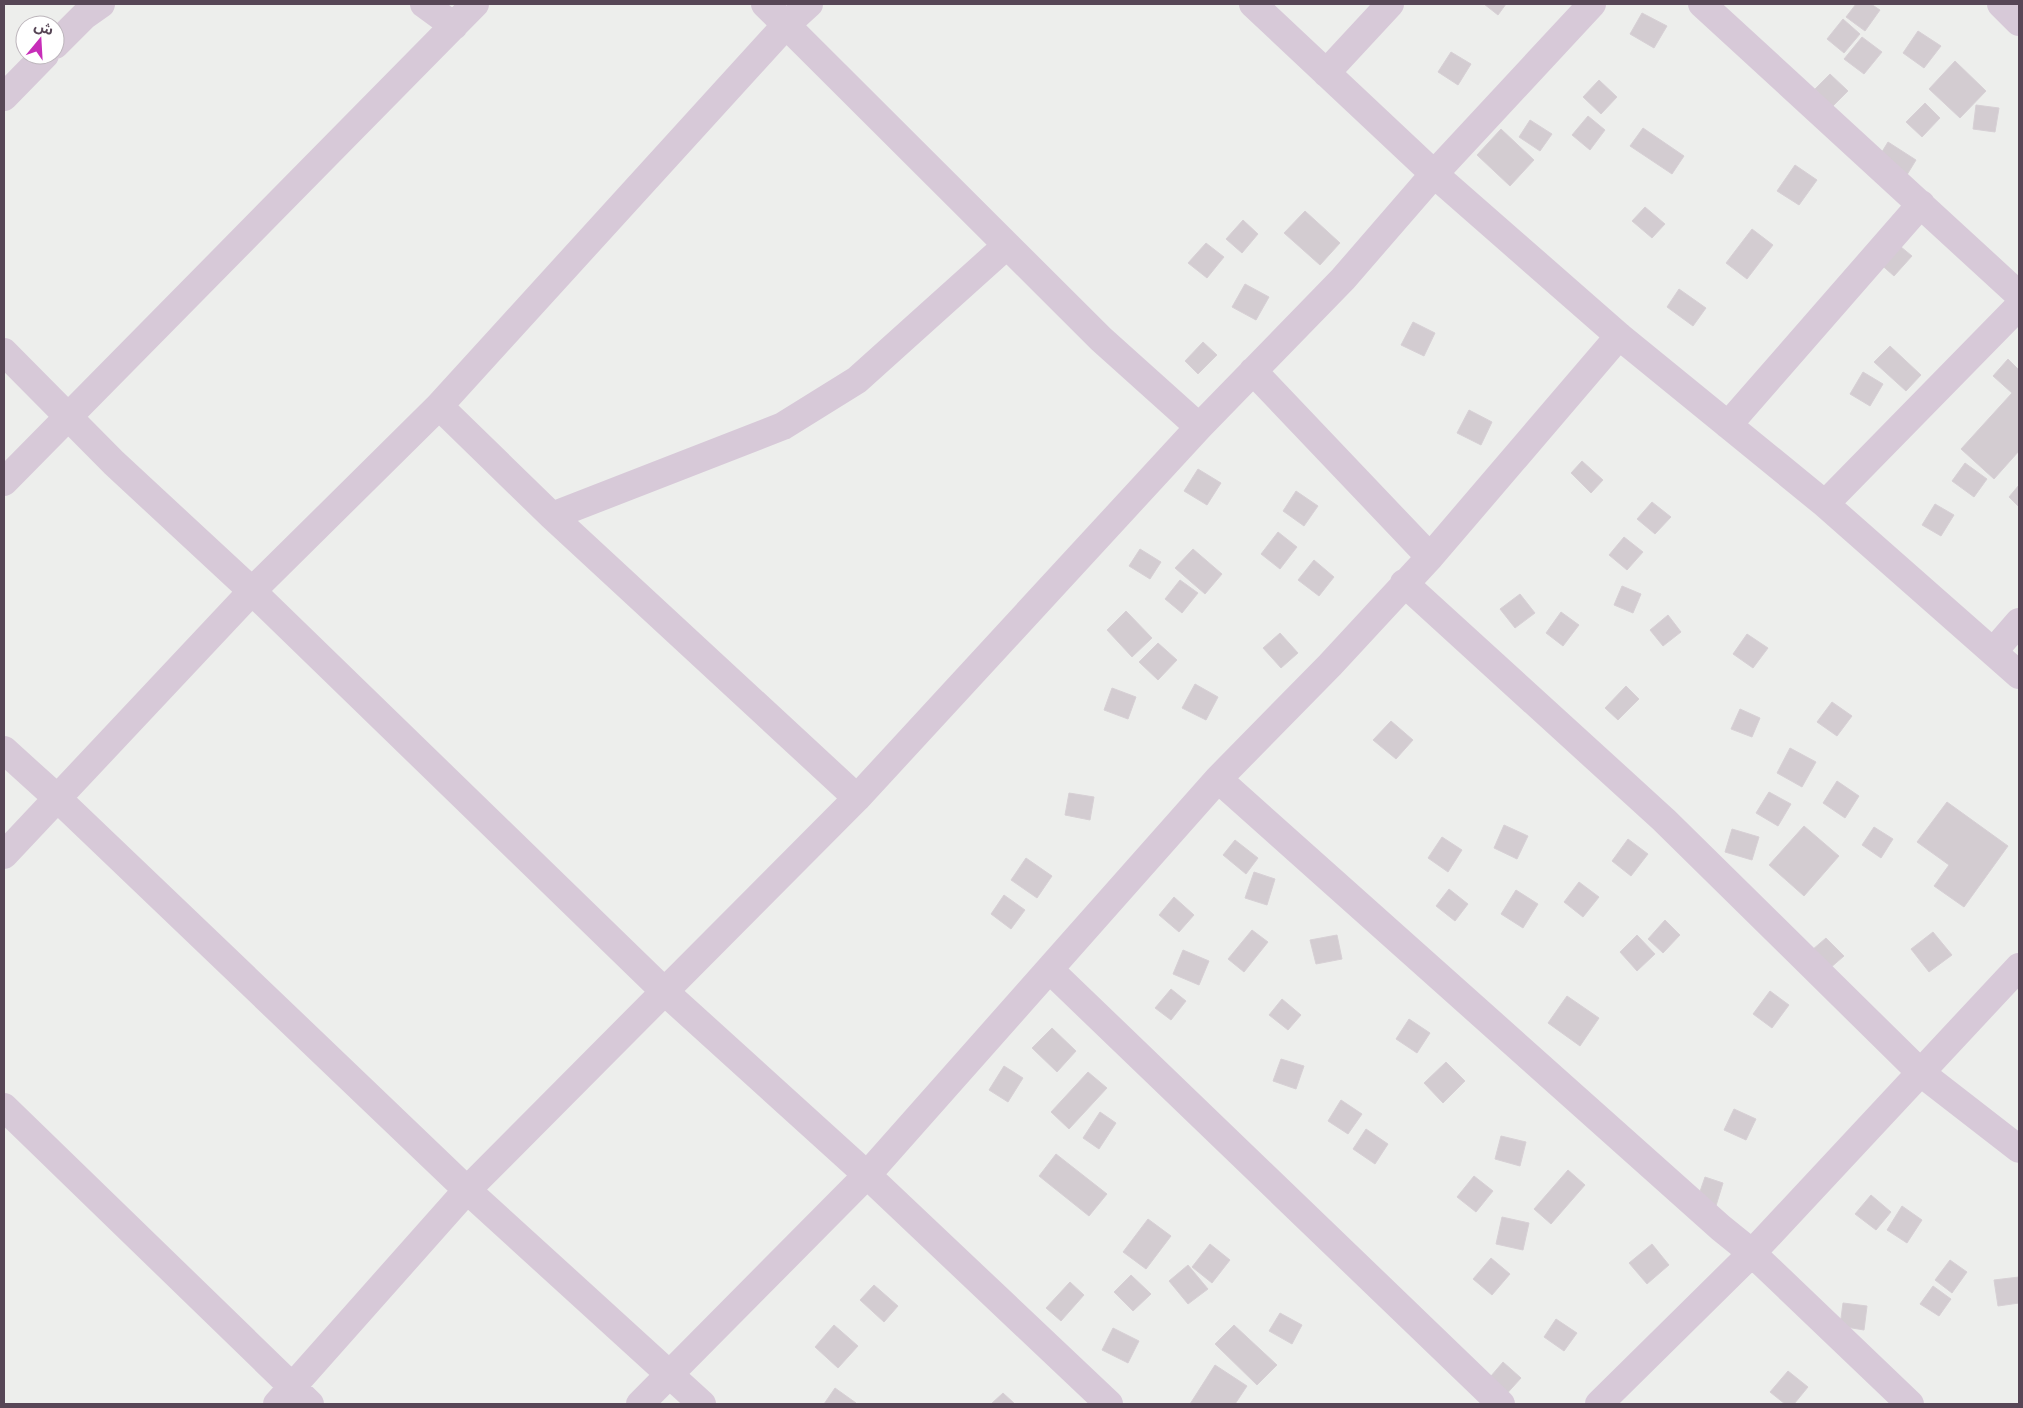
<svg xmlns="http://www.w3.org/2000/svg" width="2023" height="1408" font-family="'Alegreya Sans','Noto Sans Arabic',sans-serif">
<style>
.building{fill:#d3ccd1;stroke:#d7d0d5}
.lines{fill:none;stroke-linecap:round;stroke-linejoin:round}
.minor{stroke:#d7c9d8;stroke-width:28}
</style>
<rect width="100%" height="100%" fill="#edeeec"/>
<!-- building -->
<path class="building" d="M 1484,4 L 1506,4 L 1498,15 Z
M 1856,4 L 1871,4 L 1880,10 L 1865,31 L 1846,17 Z
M 1642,13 L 1667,26 L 1654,48 L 1630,34 Z
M 1843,19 L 1860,34 L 1844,53 L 1827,39 Z
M 1918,31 L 1941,46 L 1924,68 L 1903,53 Z
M 1862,37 L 1882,52 L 1864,74 L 1844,59 Z
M 1451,52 L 1471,64 L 1458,85 L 1438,72 Z
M 1955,61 L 1986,91 L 1960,118 L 1929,89 Z
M 1830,74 L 1848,91 L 1832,107 L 1815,89 Z
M 1599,80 L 1617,97 L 1601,114 L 1583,97 Z
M 1925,103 L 1940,118 L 1922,137 L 1906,122 Z
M 1976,105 L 1999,108 L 1995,132 L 1973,129 Z
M 1588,116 L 1605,130 L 1590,150 L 1572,135 Z
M 1530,120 L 1552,134 L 1540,151 L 1519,137 Z
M 1643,128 L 1684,156 L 1672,174 L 1630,146 Z
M 1501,129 L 1534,160 L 1510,186 L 1477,155 Z
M 1888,142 L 1916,160 L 1905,178 L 1877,160 Z
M 1795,165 L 1817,180 L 1799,205 L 1777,191 Z
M 1645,207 L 1665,224 L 1652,238 L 1632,221 Z
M 1305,211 L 1340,243 L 1320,265 L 1284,233 Z
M 1243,220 L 1258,234 L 1242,253 L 1226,239 Z
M 1752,229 L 1773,245 L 1747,279 L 1726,263 Z
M 1895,242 L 1912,256 L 1894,276 L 1877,261 Z
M 1206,243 L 1224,257 L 1207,278 L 1188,263 Z
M 1245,284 L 1269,297 L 1256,320 L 1232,307 Z
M 1679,289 L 1706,308 L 1693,326 L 1667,307 Z
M 1413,322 L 1435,333 L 1424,356 L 1401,345 Z
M 1203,342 L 1217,355 L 1198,374 L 1185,361 Z
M 1890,346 L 1921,375 L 1906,391 L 1874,362 Z
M 2008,359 L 2019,370 L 2019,451 L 1994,479 L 1961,449 L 2012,393 L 1993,376 Z
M 1863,372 L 1883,384 L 1870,406 L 1850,394 Z
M 1469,410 L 1492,422 L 1481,445 L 1457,433 Z
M 1582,461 L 1603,480 L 1591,493 L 1571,473 Z
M 1965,463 L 1987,479 L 1974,497 L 1952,481 Z
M 1198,469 L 1221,483 L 1207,505 L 1184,491 Z
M 2019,485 L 2019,507 L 2009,497 Z
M 1296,491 L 1318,506 L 1304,526 L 1283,511 Z
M 1652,502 L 1671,517 L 1655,534 L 1637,519 Z
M 1935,504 L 1954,515 L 1941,536 L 1922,525 Z
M 1278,532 L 1297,547 L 1280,569 L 1261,554 Z
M 1624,537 L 1643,552 L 1627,570 L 1609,555 Z
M 1140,549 L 1161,562 L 1150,579 L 1129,566 Z
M 1193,549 L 1222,574 L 1205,594 L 1175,568 Z
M 1314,560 L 1334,577 L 1319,596 L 1298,580 Z
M 1180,580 L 1198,593 L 1182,613 L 1165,599 Z
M 1622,586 L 1641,594 L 1633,613 L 1614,605 Z
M 1520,594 L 1535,613 L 1515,628 L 1500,609 Z
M 1126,611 L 1152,638 L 1132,657 L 1107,630 Z
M 1561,612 L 1579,625 L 1563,646 L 1546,633 Z
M 1668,615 L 1681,632 L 1663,646 L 1650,630 Z
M 1280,633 L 1298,653 L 1281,668 L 1263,648 Z
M 1747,634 L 1768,648 L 1753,668 L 1733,654 Z
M 1158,643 L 1177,660 L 1158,680 L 1139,662 Z
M 1195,684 L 1218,697 L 1206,720 L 1182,708 Z
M 1626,686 L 1639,699 L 1618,720 L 1605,708 Z
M 1112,688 L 1136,697 L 1128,719 L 1104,710 Z
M 1832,702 L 1852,716 L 1837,736 L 1817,722 Z
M 1740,709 L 1760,718 L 1752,737 L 1731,729 Z
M 1391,721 L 1413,740 L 1396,759 L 1373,740 Z
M 1790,748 L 1816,762 L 1802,787 L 1777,773 Z
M 1837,781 L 1859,796 L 1845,818 L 1823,803 Z
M 1769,792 L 1791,804 L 1778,826 L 1756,813 Z
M 1069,793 L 1094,797 L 1090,820 L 1065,815 Z
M 1947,802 L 2008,846 L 1964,907 L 1934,886 L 1949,865 L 1917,842 Z
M 1504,825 L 1528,836 L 1517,859 L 1494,848 Z
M 1804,826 L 1839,856 L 1804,896 L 1769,865 Z
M 1874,827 L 1893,839 L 1881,858 L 1862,845 Z
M 1732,829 L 1759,837 L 1752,860 L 1725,852 Z
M 1442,837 L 1462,850 L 1448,872 L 1428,858 Z
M 1628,839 L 1648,854 L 1631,876 L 1612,861 Z
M 1235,840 L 1258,858 L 1246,874 L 1223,855 Z
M 1026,858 L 1052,876 L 1037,898 L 1011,880 Z
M 1254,872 L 1275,879 L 1267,905 L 1245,898 Z
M 1579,882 L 1599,897 L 1583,917 L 1564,902 Z
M 1449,889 L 1468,904 L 1455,921 L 1436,906 Z
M 1516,890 L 1538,904 L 1523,928 L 1501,914 Z
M 1004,895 L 1025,910 L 1011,929 L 991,914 Z
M 1174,897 L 1194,915 L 1179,932 L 1159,915 Z
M 1665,920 L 1680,935 L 1663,953 L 1648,939 Z
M 1252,930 L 1268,942 L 1244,972 L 1228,959 Z
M 1933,932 L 1952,955 L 1929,972 L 1911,949 Z
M 1337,935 L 1342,959 L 1316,964 L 1310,940 Z
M 1637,935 L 1655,954 L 1637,971 L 1620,952 Z
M 1826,938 L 1844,956 L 1822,975 L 1805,956 Z
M 1183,950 L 1209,961 L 1199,985 L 1173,974 Z
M 1171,989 L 1186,1001 L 1171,1020 L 1155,1008 Z
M 1770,991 L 1789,1005 L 1772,1028 L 1753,1014 Z
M 1567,996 L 1599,1018 L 1580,1046 L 1548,1023 Z
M 1282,999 L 1301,1015 L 1288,1030 L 1269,1015 Z
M 1409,1019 L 1430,1033 L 1417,1053 L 1396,1039 Z
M 1052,1028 L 1076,1051 L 1057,1072 L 1032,1048 Z
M 1281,1059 L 1304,1066 L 1296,1089 L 1273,1081 Z
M 1446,1062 L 1465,1081 L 1443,1103 L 1424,1083 Z
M 1004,1066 L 1023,1078 L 1008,1102 L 989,1090 Z
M 1088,1072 L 1107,1088 L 1069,1129 L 1051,1112 Z
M 1341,1100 L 1362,1114 L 1348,1134 L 1328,1121 Z
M 1734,1109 L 1756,1119 L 1746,1140 L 1724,1130 Z
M 1100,1112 L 1116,1123 L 1099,1149 L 1083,1138 Z
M 1366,1129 L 1388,1144 L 1375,1164 L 1353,1149 Z
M 1501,1136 L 1526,1142 L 1520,1166 L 1495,1159 Z
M 1056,1154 L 1107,1194 L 1089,1216 L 1039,1176 Z
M 1568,1170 L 1585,1185 L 1551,1224 L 1534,1209 Z
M 1474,1176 L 1493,1191 L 1476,1212 L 1457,1197 Z
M 1705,1177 L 1723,1183 L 1715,1209 L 1696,1203 Z
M 1871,1195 L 1891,1212 L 1876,1230 L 1855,1214 Z
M 1902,1206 L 1922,1220 L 1907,1243 L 1887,1230 Z
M 1502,1217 L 1529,1223 L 1523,1250 L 1496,1244 Z
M 1148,1219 L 1171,1236 L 1146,1269 L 1123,1252 Z
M 1210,1244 L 1230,1260 L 1212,1283 L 1192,1267 Z
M 1652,1244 L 1669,1265 L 1647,1284 L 1629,1263 Z
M 1491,1258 L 1510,1274 L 1492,1295 L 1473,1279 Z
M 1950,1260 L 1967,1272 L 1952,1293 L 1935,1280 Z
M 1188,1265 L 1208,1289 L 1188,1304 L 1169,1281 Z
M 1131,1275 L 1151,1294 L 1133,1311 L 1114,1292 Z
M 2019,1277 L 2019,1303 L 1998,1306 L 1994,1280 Z
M 1070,1282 L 1084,1295 L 1061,1321 L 1046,1308 Z
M 874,1285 L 898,1306 L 884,1322 L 860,1300 Z
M 1933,1286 L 1951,1299 L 1939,1316 L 1920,1304 Z
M 1843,1303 L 1867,1306 L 1864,1330 L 1840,1326 Z
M 1280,1313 L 1302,1325 L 1292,1344 L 1269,1331 Z
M 1556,1319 L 1577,1333 L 1564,1351 L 1544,1337 Z
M 834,1325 L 858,1346 L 838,1368 L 815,1347 Z
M 1234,1325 L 1277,1365 L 1257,1385 L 1215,1344 Z
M 1113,1328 L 1139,1341 L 1128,1363 L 1102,1350 Z
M 1503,1362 L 1521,1378 L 1502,1399 L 1485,1383 Z
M 1215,1365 L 1247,1386 L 1235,1404 L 1190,1404 Z
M 1788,1371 L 1808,1387 L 1794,1404 L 1785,1404 L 1770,1392 Z
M 835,1388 L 856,1403 L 855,1404 L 824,1404 Z
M 1003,1393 L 1015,1404 L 991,1404 Z"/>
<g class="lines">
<!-- minor -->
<path class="minor" d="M 424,4 L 454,26
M 765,4 L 1101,339 L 1199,427
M 1253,4 L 1434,174 L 1619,336 L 1825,504 L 2019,675
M 1702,4 L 2019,295
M 2001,4 L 2019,22
M 55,45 L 84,16 L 101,4
M 1326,73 L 1390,4
M 4,97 L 45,55
M 4,352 L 114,463 L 252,591 L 664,991 L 867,1175 L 1109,1404
M 1253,371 L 1430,557
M 439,406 L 552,516 L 857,798
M 1728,425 L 1921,204
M 4,482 L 475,4
M 1825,504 L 2019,306
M 552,516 L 783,426 L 857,380 L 1006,246
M 1404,583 L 1664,820 L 1921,1073 L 2019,1149
M 1993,652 L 2019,622
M 4,750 L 56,797 L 467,1190 L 702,1404
M 1218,779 L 1721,1228 L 1752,1253 L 1910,1404
M 4,855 L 252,591 L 439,406 L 786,25 L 809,4
M 1050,970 L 1501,1404
M 4,1107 L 310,1404
M 277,1404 L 467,1190 L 857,798 L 1199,427 L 1343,279 L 1434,174 L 1592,4
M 640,1404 L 867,1175 L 1218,779 L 1330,665 L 1430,557 L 1619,336
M 1599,1404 L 1752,1253 L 2019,967"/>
</g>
<!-- border -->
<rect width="2023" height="1408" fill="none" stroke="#574656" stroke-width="10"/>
<!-- north arrow -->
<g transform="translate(40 40) rotate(18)"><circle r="24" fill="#ffffff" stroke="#bcb5bb"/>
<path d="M0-4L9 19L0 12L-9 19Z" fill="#c72db8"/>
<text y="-8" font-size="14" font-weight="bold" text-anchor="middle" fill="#574656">ش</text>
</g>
</svg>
